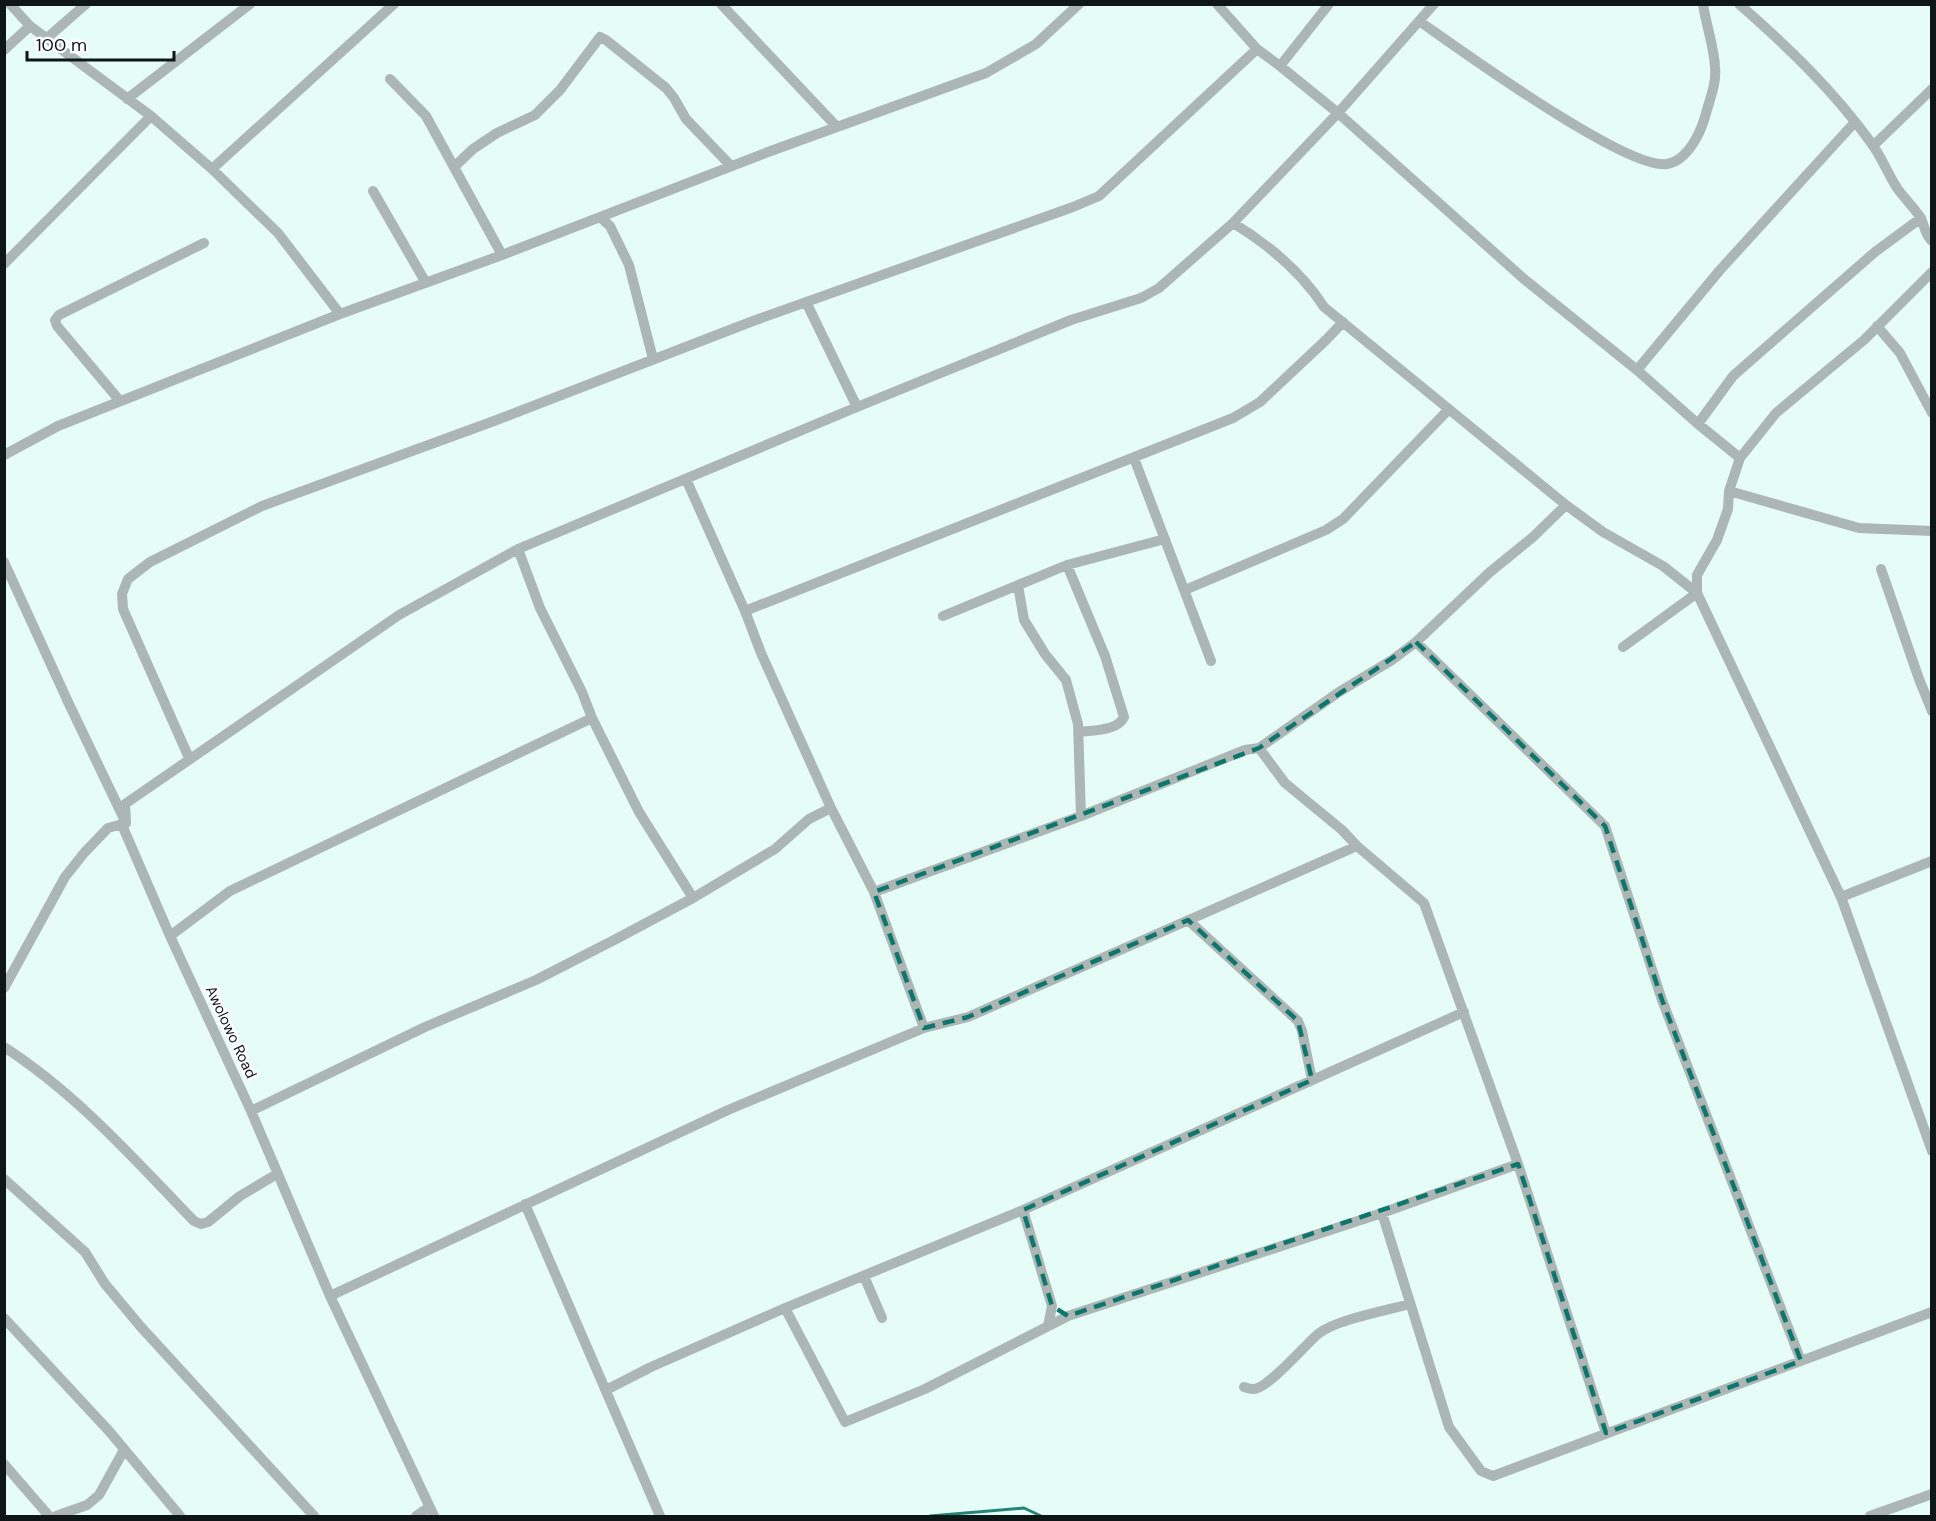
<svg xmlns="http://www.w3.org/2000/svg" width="1936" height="1521" font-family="'DM Sans',sans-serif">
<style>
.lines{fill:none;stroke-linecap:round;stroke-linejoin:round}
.stream{stroke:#258477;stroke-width:3}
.street{stroke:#acb6b4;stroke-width:10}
.marked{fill:none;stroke:#0f766e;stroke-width:4.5;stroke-dasharray:12 8;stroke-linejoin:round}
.labels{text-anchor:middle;stroke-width:5;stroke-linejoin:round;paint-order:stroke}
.street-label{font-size:15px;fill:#0f1716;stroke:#fff}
</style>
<rect width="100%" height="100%" fill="#e5fcf7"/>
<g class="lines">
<!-- stream -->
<path class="stream" d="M 930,1516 L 1024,1508 L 1041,1516"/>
<!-- street -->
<path class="street" d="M 10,4 L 30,26 L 151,116 L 212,169 L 278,233 L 340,314
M 721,4 L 837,127
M 1217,4 L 1257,49 L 1280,66 L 1338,113 L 1524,279 L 1637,370 L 1698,424 L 1740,458
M 1739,4 C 1788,47 1834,91 1872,144 C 1882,158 1888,174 1897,188 C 1904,198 1913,206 1920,217 C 1925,225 1924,234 1932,241
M 1419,21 C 1458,48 1627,171 1667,164 C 1687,161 1700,134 1705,117 C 1709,101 1717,83 1715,67 C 1714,46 1706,25 1703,4
M 47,38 L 86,4
M 4,50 L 30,26
M 1280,66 L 1329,4
M 390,79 L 426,116 L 502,255
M 127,99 L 250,4
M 1873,146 L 1932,89
M 454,167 L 473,149 L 497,133 L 535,115 L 560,90 L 600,37 L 606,40 L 666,88 L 674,98 L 686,119 L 731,166
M 212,169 L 394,4
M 373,191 L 426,283
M 600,217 L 610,226 L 629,265 L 653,359
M 1233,223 C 1269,245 1301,271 1324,307 L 1566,505 L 1603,532 L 1663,566 L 1697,593 L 1623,647
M 4,264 L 151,116
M 1932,272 L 1864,340 L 1776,413 L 1740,458 L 1729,491 L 1728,509 L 1717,540 L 1697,575 L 1697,593 L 1841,897 L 1932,1151
M 806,302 L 857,407
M 1877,326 L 1900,353 L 1932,413
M 1637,370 L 1720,270 L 1855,122
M 120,401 L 57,326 L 55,320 L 59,315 L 204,243
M 1698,424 L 1733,376 L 1875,252 L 1921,218
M 4,455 L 58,426 L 340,314 L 502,255 L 768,152 L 986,73 L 1036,44 L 1079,4
M 1134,458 L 1211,661
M 686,479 L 745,611 L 761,653 L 831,808 L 874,892 L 924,1028
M 1729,491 L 1859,528 L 1932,531
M 518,549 L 540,608 L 582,692 L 592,718 L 639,812 L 693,898
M 4,562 L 69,704 L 126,823 L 122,825 L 170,936 L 251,1111 L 330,1296 L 434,1516
M 1067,565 L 1105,656 L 1124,717 C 1118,731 1093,730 1080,732
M 1881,569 L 1919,679 L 1932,711
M 1018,585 L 1024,620 L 1045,654 L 1066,680 L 1078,724 L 1081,816
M 1185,590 L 1326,530 L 1343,519 L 1449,409
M 745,611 L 1233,418 L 1260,402 L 1327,339 L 1343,322
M 943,616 L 1067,565 L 1165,539
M 1416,642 L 1605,826 L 1662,1000 L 1801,1361
M 1259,748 L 1285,783 L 1342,830 L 1357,846 L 1424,903 L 1518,1164 L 1606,1433
M 189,758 L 123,609 L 122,594 L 128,579 L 150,562 L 262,506 L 494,421 L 753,321 L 1073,207 L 1099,196 L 1257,49
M 874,892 L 1081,816 L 1245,750 L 1259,748 L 1339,692 L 1392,660 L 1416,642 L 1490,572 L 1533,537 L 1566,505
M 1841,897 L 1932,861
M 1188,920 L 1298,1021 L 1302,1031 L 1312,1080
M 170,936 L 230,891 L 592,718
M 4,988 L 65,877 L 84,853 L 108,828 L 126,823 L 125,804 L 399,615 L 518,549 L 857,407 L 1071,320 L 1141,298 L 1159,288 L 1233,223 L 1338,113 L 1434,4
M 4,1047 C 77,1094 134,1159 194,1221 L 201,1224 L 208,1222 L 240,1196 L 277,1174
M 251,1111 L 425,1027 L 536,980 L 618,938 L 693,898 L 775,849 L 809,819 L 831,808
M 4,1179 L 85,1252 L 105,1284 L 141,1327 L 314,1516
M 525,1204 L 660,1516
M 1023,1210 L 1052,1306 L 1048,1326
M 1382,1213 L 1449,1427 L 1481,1471 L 1493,1476 L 1932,1312
M 864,1276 L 882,1318
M 330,1296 L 728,1110 L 924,1028 L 968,1017 L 1357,846
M 785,1308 L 845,1422 L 925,1389 L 1068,1316 L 1382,1213 L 1518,1164
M 4,1318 L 109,1431 L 180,1516
M 1244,1387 C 1247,1388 1249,1389 1253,1389 C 1267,1390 1305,1345 1318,1334 C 1335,1320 1388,1310 1410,1304
M 606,1390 L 651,1367 L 785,1308 L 1023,1210 L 1464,1012
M 4,1464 L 49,1516
M 56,1516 L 87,1505 L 99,1495 L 124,1450
M 416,1516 L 429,1507
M 1870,1516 L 1932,1494"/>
</g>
<!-- marked area -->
<path class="marked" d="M 1416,642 L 1605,826 L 1662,1000 L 1801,1361 L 1606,1433 L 1518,1164 L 1068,1316 L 1052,1306 L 1023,1210 L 1312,1080 L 1298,1021 L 1188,920 L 968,1017 L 924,1028 L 874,892 L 1259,748 Z"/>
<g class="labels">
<!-- street labels -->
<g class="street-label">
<text transform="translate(231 1032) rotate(65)" y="5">Awolowo Road</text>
</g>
</g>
<!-- border -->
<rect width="1936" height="1521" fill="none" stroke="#0f1716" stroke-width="12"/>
<!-- scale -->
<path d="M27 51v9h147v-9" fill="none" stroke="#0f1716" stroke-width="3"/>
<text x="36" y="51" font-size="18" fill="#0f1716" stroke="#ffffff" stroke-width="4.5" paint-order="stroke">100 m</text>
</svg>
